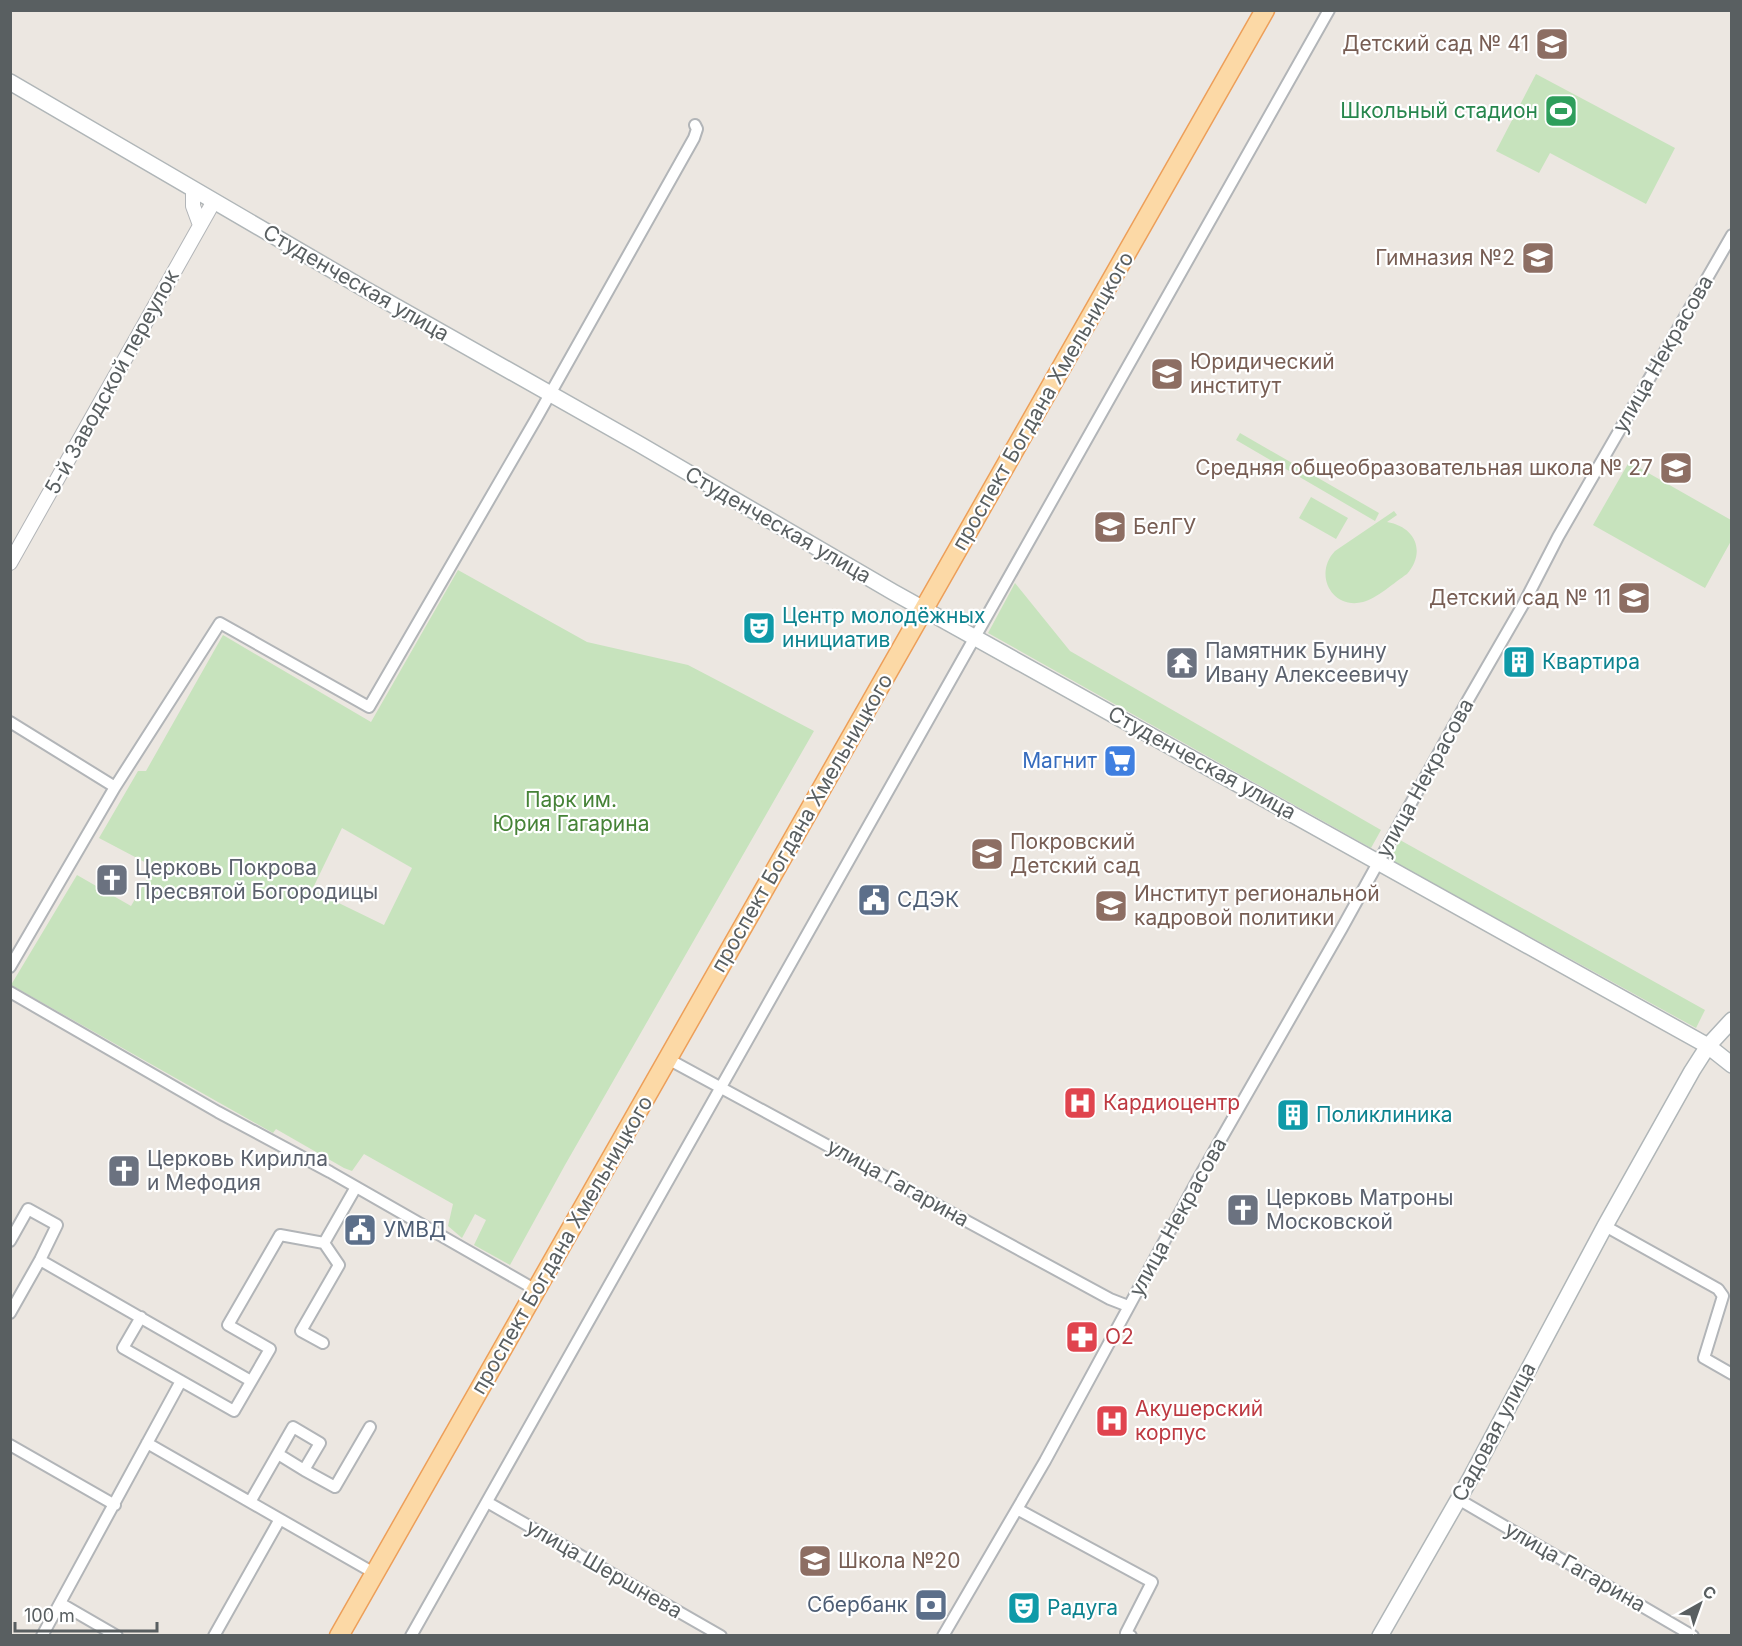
<svg xmlns="http://www.w3.org/2000/svg" width="1742" height="1646" font-family="Inter,sans-serif">
<style>
.green{fill:#c7e3bd;fill-rule:evenodd}
.lines{fill:none;stroke-linecap:round;stroke-linejoin:round}
.minor-casing{stroke:#b2b5b8;stroke-width:14}
.tertiary-casing{stroke:#b2b5b8;stroke-width:16}
.secondary-casing{stroke:#b0b6b8;stroke-width:18}
.primary-casing{stroke:#ed9f59;stroke-width:21}
.minor{stroke:#fff;stroke-width:10}
.tertiary{stroke:#fff;stroke-width:14}
.secondary{stroke:#fff;stroke-width:15}
.primary{stroke:#fcd9a6;stroke-width:18}
.labels{text-anchor:middle;stroke-width:4.5;stroke-linejoin:round;paint-order:stroke}
.education-label{font-size:21px;fill:#785e54;stroke:#fff;text-anchor:start}
.leisure-label{font-size:21px;fill:#27864d;stroke:#fff;text-anchor:end}
.street-label{font-size:21px;fill:#595f61;stroke:#fff}
.culture-label{font-size:21px;fill:#0d838f;stroke:#fff;text-anchor:start}
.worship-label{font-size:21px;fill:#5b616d;stroke:#fff;text-anchor:start}
.shop-label{font-size:21px;fill:#366cbe;stroke:#fff;text-anchor:end}
.park-label{font-size:21px;fill:#468337;stroke:#fff}
.service-label{font-size:21px;fill:#4e5e75;stroke:#fff;text-anchor:start}
.health-label{font-size:21px;fill:#be3a42;stroke:#fff;text-anchor:start}
</style>
<rect width="100%" height="100%" fill="#ece7e1"/>
<!-- green -->
<path class="green" d="M 1536,74 L 1675,148 L 1646,204 L 1550,153 L 1539,173 L 1496,151 Z
M 1240,433 L 1379,513 L 1375,521 L 1236,440 Z
M 1629,462 L 1731,520 L 1731,541 L 1705,588 L 1593,525 Z
M 1311,497 L 1348,518 L 1336,539 L 1299,518 Z
M 1394,511 L 1397,515 L 1387,522 C 1416,527 1426,552 1407,574 C 1395,582 1376,599 1363,602 C 1332,610 1313,574 1335,551 Z
M 458,570 L 587,642 L 688,665 L 814,731 L 565,1165 L 510,1265 L 474,1245 L 486,1220 L 475,1214 L 462,1238 L 448,1226 L 453,1204 L 364,1154 L 352,1171 L 344,1168 L 276,1129 L 273,1133 L 11,985 L 77,875 L 131,906 L 154,867 L 99,838 L 138,771 L 146,771 L 223,635 L 371,722 ZM 342,828 L 412,868 L 384,925 L 312,890 Z
M 1015,583 L 1070,651 L 1381,830 L 1371,848 L 988,633 Z
M 1400,840 L 1705,1010 L 1696,1028 L 1389,859 Z"/>
<g class="lines">
<!-- minor casing -->
<g class="minor-casing">
<path id="minor" d="M 10,722 L 115,787
M 10,967 L 115,787 L 220,623 L 369,707 L 536,419 L 694,138 L 697,129 L 695,125
M 10,992 L 218,1112 L 330,1172 L 536,1290
M 668,1059 L 1110,1299 L 1128,1306
M 1605,1226 L 1718,1289 L 1723,1296 L 1704,1358 L 1732,1374
M 10,1241 L 28,1209 L 57,1225 L 40,1260 L 10,1313
M 40,1260 L 251,1381
M 141,1317 L 123,1348 L 234,1411 L 270,1349 L 228,1325 L 280,1235 L 324,1243 L 356,1187
M 323,1343 L 301,1331 L 339,1265 L 324,1243
M 147,1443 L 374,1573
M 10,1445 L 115,1505
M 278,1454 L 304,1470
M 1458,1499 L 1693,1636
M 250,1502 L 293,1427 L 320,1443 L 304,1470 L 335,1487 L 370,1427
M 487,1502 L 721,1636
M 1017,1509 L 1152,1582 L 1126,1633 L 1131,1636
M 60,1603 L 117,1636
M 42,1636 L 181,1381
M 214,1636 L 280,1519
M 411,1636 L 1329,10
M 943,1636 L 1045,1461 L 1197,1181 L 1342,928 L 1468,700 L 1524,603 L 1558,537 L 1732,235"/>
</g>
<!-- tertiary casing -->
<g class="tertiary-casing">
<path id="tertiary" d="M 193,189 L 193,206 L 200,225
M 10,563 L 214,201"/>
</g>
<!-- secondary casing -->
<g class="secondary-casing">
<path id="secondary" d="M 10,82 L 363,288 L 639,444 L 893,592 L 1708,1046 L 1732,1065
M 1380,1636 L 1470,1479 L 1605,1226 L 1692,1071 L 1708,1046 L 1732,1020"/>
</g>
<!-- primary casing -->
<g class="primary-casing">
<path id="primary" d="M 339,1636 L 1265,10"/>
</g>
<!-- minor -->
<use href="#minor" class="minor"/>
<!-- tertiary -->
<use href="#tertiary" class="tertiary"/>
<!-- secondary -->
<use href="#secondary" class="secondary"/>
<!-- primary -->
<use href="#primary" class="primary"/>
</g>
<!-- icons -->
<defs>
<g id="school-square" transform="scale(1.725)"><rect x="-9" y="-9" width="18" height="18" rx="4" fill="#8d6e63" stroke="#fff"/><path d="M0-5L7-2L0 1L-7-2ZM-4 1L0 2.5L4 1V4Q0 6-4 4Z" fill="#fff"/></g>
<g id="stadium-square" transform="scale(1.725)"><rect x="-9" y="-9" width="18" height="18" rx="4" fill="#2e9e5b" stroke="#fff"/><path d="M0-5a6.5 5 0 1 0 0 10a6.5 5 0 1 0 0-10ZM-3.5-1.8h7v3.6h-7Z" fill="#fff"/></g>
<g id="university-square" transform="scale(1.725)"><rect x="-9" y="-9" width="18" height="18" rx="4" fill="#8d6e63" stroke="#fff"/><path d="M0-5L7-2L0 1L-7-2ZM-4 1L0 2.5L4 1V4Q0 6-4 4Z" fill="#fff"/></g>
<g id="theatre-square" transform="scale(1.725)"><rect x="-9" y="-9" width="18" height="18" rx="4" fill="#0f9aa8" stroke="#fff"/><path d="M-5-5.5Q0-4 5-5.5V0Q5 5 0 6Q-5 5-5 0ZM-3.3-2.5H-1v1.5H-3.3ZM1-2.5H3.3v1.5H1ZM-2.8 1Q0 5.5 2.8 1Z" fill="#fff"/></g>
<g id="building-square" transform="scale(1.725)"><rect x="-9" y="-9" width="18" height="18" rx="4" fill="#0f9aa8" stroke="#fff"/><path d="M-4-6H4V6H1V3H-1V6H-4ZM-2.5-4.3h1.7v1.8h-1.7ZM.8-4.3h1.7v1.8H.8ZM-2.5-1h1.7V.8h-1.7ZM.8-1h1.7V.8H.8Z" fill="#fff"/></g>
<g id="temple-square" transform="scale(1.725)"><rect x="-9" y="-9" width="18" height="18" rx="4" fill="#6b7280" stroke="#fff"/><path d="M0-6L5-2H3V0L6.5 2.5H4V6H1.5V3h-3V6H-4V2.5H-6.5L-3 0V-2H-5Z" fill="#fff"/></g>
<g id="supermarket-square" transform="scale(1.725)"><rect x="-9" y="-9" width="18" height="18" rx="4" fill="#3f7fe0" stroke="#fff"/><path d="M-6-5.5h2.5l.6 2H6L4.5 2H-2.5L-4.4-4H-6ZM-1.5 3.2a1.3 1.3 0 1 0 .1 0ZM3 3.2a1.3 1.3 0 1 0 .1 0Z" fill="#fff"/></g>
<g id="church-square" transform="scale(1.725)"><rect x="-9" y="-9" width="18" height="18" rx="4" fill="#6b7280" stroke="#fff"/><path d="M-1.2-6h2.4v3.5h3.3v2.4h-3.3V6h-2.4V-.1h-3.3v-2.4h3.3Z" fill="#fff"/></g>
<g id="civic-square" transform="scale(1.725)"><rect x="-9" y="-9" width="18" height="18" rx="4" fill="#5c6f8a" stroke="#fff"/><path d="M-.6-6.5H3V-4.5H.6V-3L4-1V1h2V6H-6V1h2V-1L-.6-3ZM-1.2 2.5V6h2.4V2.5Z" fill="#fff"/></g>
<g id="hospital-square" transform="scale(1.725)"><rect x="-9" y="-9" width="18" height="18" rx="4" fill="#e0444e" stroke="#fff"/><path d="M-5-5h3v3.5h4V-5h3V5h-3V1.5h-4V5h-3Z" fill="#fff"/></g>
<g id="pharmacy-square" transform="scale(1.725)"><rect x="-9" y="-9" width="18" height="18" rx="4" fill="#e0444e" stroke="#fff"/><path d="M-2-6h4v4h4v4h-4v4h-4v-4h-4v-4h4Z" fill="#fff"/></g>
<g id="bank-square" transform="scale(1.725)"><rect x="-9" y="-9" width="18" height="18" rx="4" fill="#5c6f8a" stroke="#fff"/><path d="M-6-4H6V4H-6ZM0-2.3a2.3 2.3 0 1 0 0 4.6a2.3 2.3 0 1 0 0-4.6Z" fill="#fff"/></g>
</defs>
<g fill-rule="evenodd">
<use href="#school-square" x="1552" y="44"/>
<use href="#stadium-square" x="1561" y="111"/>
<use href="#school-square" x="1538" y="258"/>
<use href="#university-square" x="1167" y="374"/>
<use href="#school-square" x="1676" y="468"/>
<use href="#university-square" x="1110" y="527"/>
<use href="#school-square" x="1634" y="598"/>
<use href="#theatre-square" x="759" y="628"/>
<use href="#building-square" x="1519" y="662"/>
<use href="#temple-square" x="1182" y="663"/>
<use href="#supermarket-square" x="1120" y="761"/>
<use href="#school-square" x="987" y="854"/>
<use href="#church-square" x="112" y="880"/>
<use href="#civic-square" x="874" y="900"/>
<use href="#university-square" x="1111" y="906"/>
<use href="#hospital-square" x="1080" y="1103"/>
<use href="#building-square" x="1293" y="1115"/>
<use href="#church-square" x="124" y="1171"/>
<use href="#church-square" x="1243" y="1210"/>
<use href="#civic-square" x="360" y="1230"/>
<use href="#pharmacy-square" x="1082" y="1337"/>
<use href="#hospital-square" x="1112" y="1421"/>
<use href="#school-square" x="815" y="1561"/>
<use href="#bank-square" x="931" y="1605"/>
<use href="#theatre-square" x="1024" y="1608"/>
</g>
<g class="labels">
<!-- education labels -->
<g class="education-label">
<text x="1529" y="51" text-anchor="end">Детский сад № 41</text>
<text x="1515" y="265" text-anchor="end">Гимназия №2</text>
<text x="1190" y="369">Юридический<tspan x="1190" dy="24">институт</tspan></text>
<text x="1653" y="475" text-anchor="end">Средняя общеобразовательная школа № 27</text>
<text x="1133" y="534">БелГУ</text>
<text x="1611" y="605" text-anchor="end">Детский сад № 11</text>
<text x="1010" y="849">Покровский<tspan x="1010" dy="24">Детский сад</tspan></text>
<text x="1134" y="901">Институт региональной<tspan x="1134" dy="24">кадровой политики</tspan></text>
<text x="838" y="1568">Школа №20</text>
</g>
<!-- leisure labels -->
<g class="leisure-label">
<text x="1538" y="118">Школьный стадион</text>
</g>
<!-- street labels -->
<g class="street-label">
<text transform="translate(356 283) rotate(30)" y="7">Студенческая улица</text>
<text transform="translate(1663 354) rotate(-60)" y="7">улица Некрасова</text>
<text transform="translate(112 382) rotate(-61)" y="7">5-й Заводской переулок</text>
<text transform="translate(1043 401) rotate(-60)" y="7">проспект Богдана Хмельницкого</text>
<text transform="translate(778 525) rotate(30)" y="7">Студенческая улица</text>
<text transform="translate(1202 763) rotate(29)" y="7">Студенческая улица</text>
<text transform="translate(1425 778) rotate(-61)" y="7">улица Некрасова</text>
<text transform="translate(802 823) rotate(-60)" y="7">проспект Богдана Хмельницкого</text>
<text transform="translate(898 1183) rotate(29)" y="7">улица Гагарина</text>
<text transform="translate(1178 1217) rotate(-61)" y="7">улица Некрасова</text>
<text transform="translate(562 1245) rotate(-60)" y="7">проспект Богдана Хмельницкого</text>
<text transform="translate(1494 1432) rotate(-62)" y="7">Садовая улица</text>
<text transform="translate(1575 1567) rotate(30)" y="7">улица Гагарина</text>
<text transform="translate(604 1569) rotate(30)" y="7">улица Шершнева</text>
</g>
<!-- culture labels -->
<g class="culture-label">
<text x="782" y="623">Центр молодёжных<tspan x="782" dy="24">инициатив</tspan></text>
<text x="1542" y="669">Квартира</text>
<text x="1316" y="1122">Поликлиника</text>
<text x="1047" y="1615">Радуга</text>
</g>
<!-- worship labels -->
<g class="worship-label">
<text x="1205" y="658">Памятник Бунину<tspan x="1205" dy="24">Ивану Алексеевичу</tspan></text>
<text x="135" y="875">Церковь Покрова<tspan x="135" dy="24">Пресвятой Богородицы</tspan></text>
<text x="147" y="1166">Церковь Кирилла<tspan x="147" dy="24">и Мефодия</tspan></text>
<text x="1266" y="1205">Церковь Матроны<tspan x="1266" dy="24">Московской</tspan></text>
</g>
<!-- shop labels -->
<g class="shop-label">
<text x="1097" y="768">Магнит</text>
</g>
<!-- park labels -->
<g class="park-label">
<text x="571" y="807">Парк им.<tspan x="571" dy="24">Юрия Гагарина</tspan></text>
</g>
<!-- service labels -->
<g class="service-label">
<text x="897" y="907">СДЭК</text>
<text x="383" y="1237">УМВД</text>
<text x="908" y="1612" text-anchor="end">Сбербанк</text>
</g>
<!-- health labels -->
<g class="health-label">
<text x="1103" y="1110">Кардиоцентр</text>
<text x="1105" y="1344">O2</text>
<text x="1135" y="1416">Акушерский<tspan x="1135" dy="24">корпус</tspan></text>
</g>
</g>
<!-- border -->
<rect width="1742" height="1646" fill="none" stroke="#595f61" stroke-width="24"/>
<!-- north arrow -->
<g transform="translate(1700 1604) rotate(40)" stroke="#ffffff" stroke-width="4.5" paint-order="stroke">
<path d="M0-4.5L10 22L0 15L-10 22Z" fill="#595f61"/>
<text y="-9" font-size="16" font-weight="bold" text-anchor="middle" fill="#595f61">С</text>
</g>
<!-- scale -->
<path d="M15 1622v9h142v-9" fill="none" stroke="#595f61" stroke-width="3"/>
<text x="24" y="1622" font-size="18" fill="#595f61" stroke="#ffffff" stroke-width="4.5" paint-order="stroke">100 m</text>
</svg>
